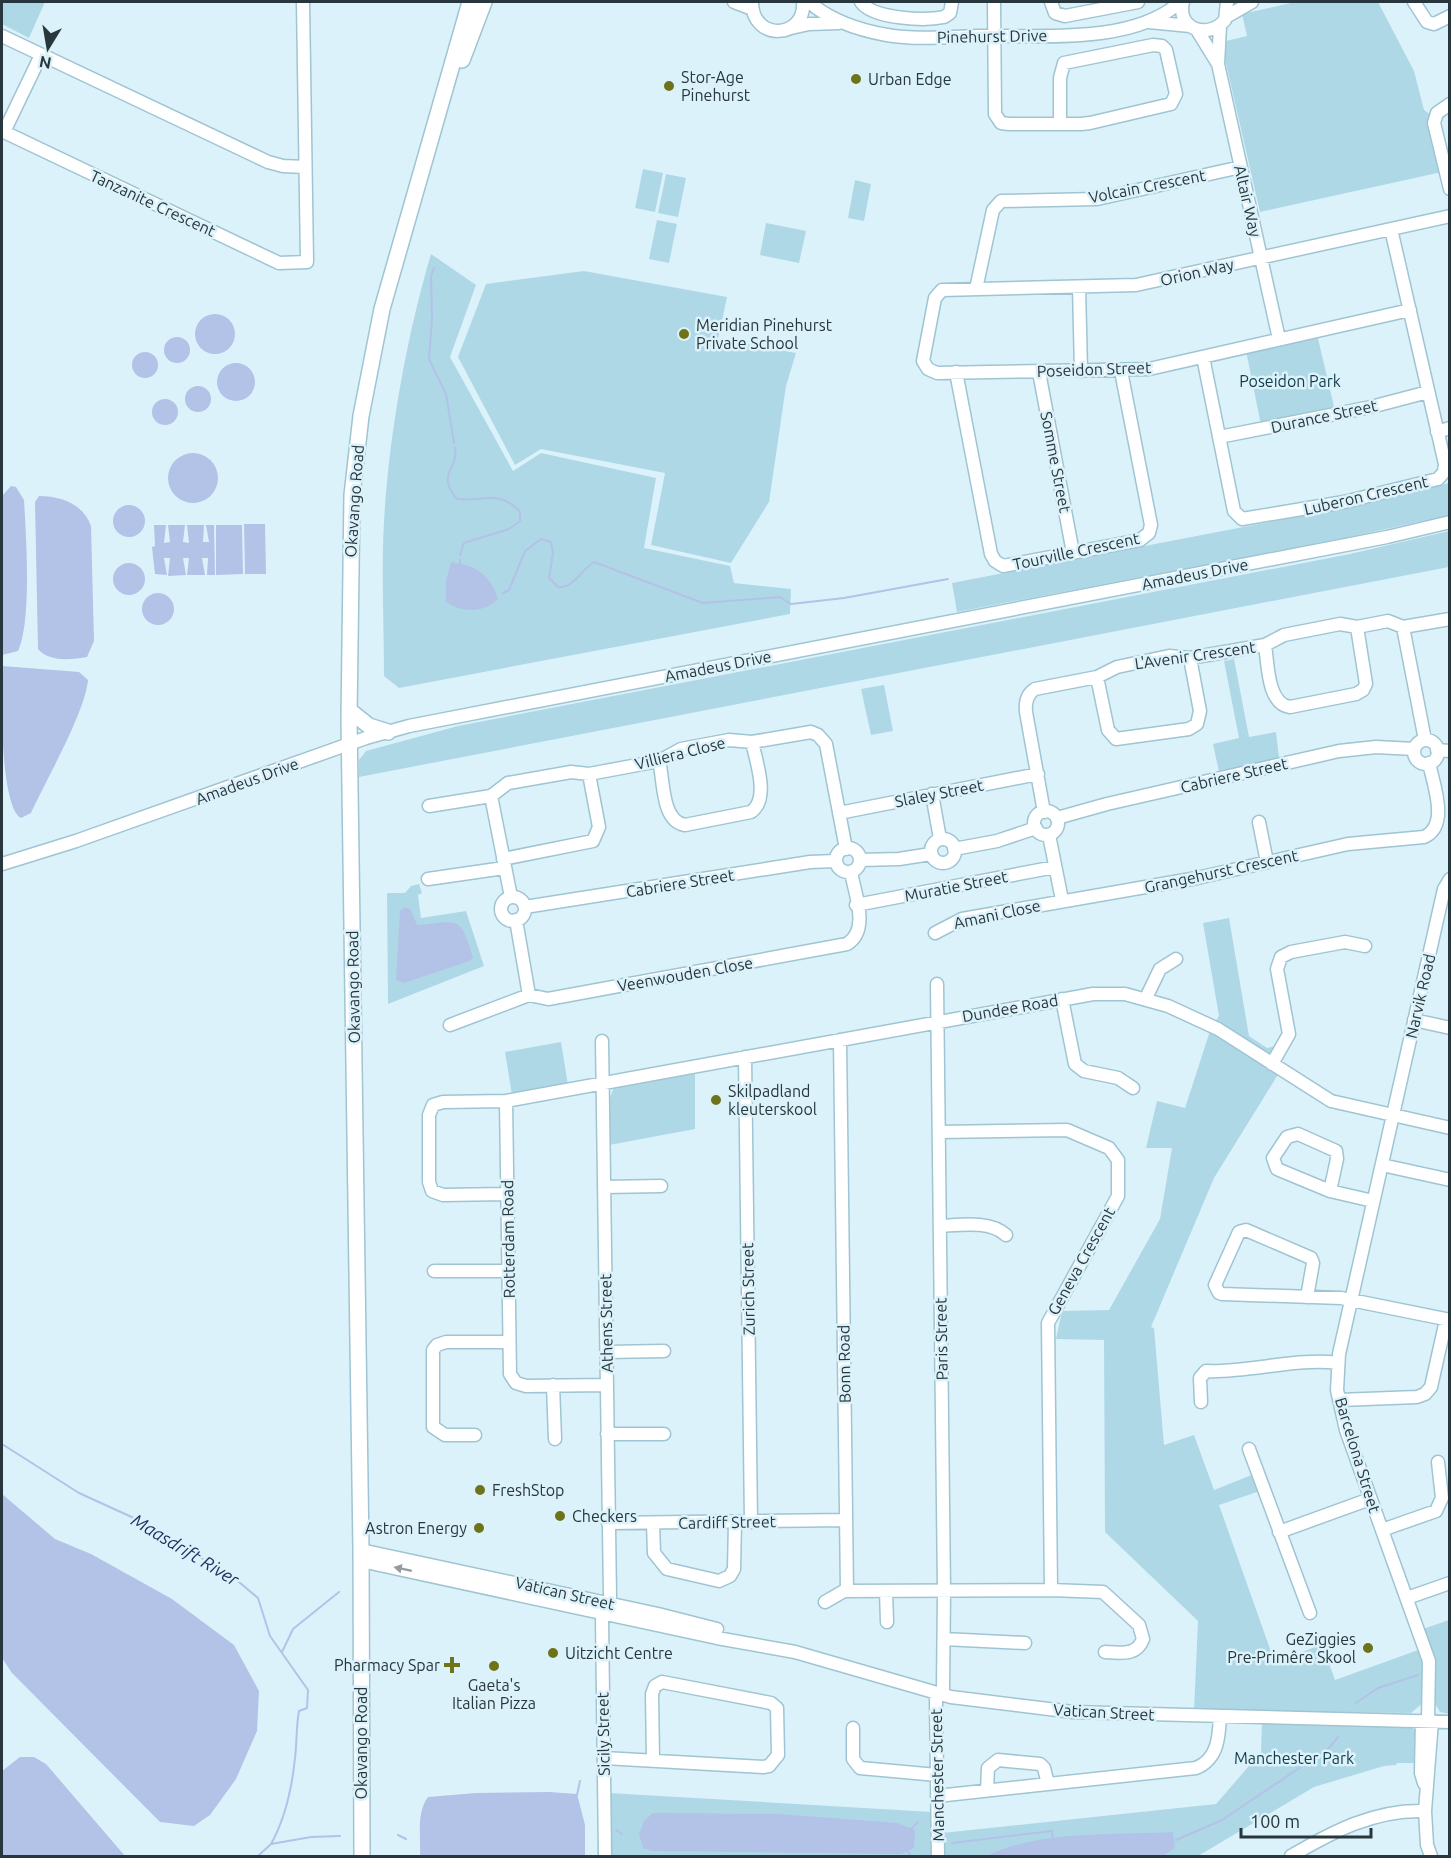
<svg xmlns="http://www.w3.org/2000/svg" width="1451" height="1858" font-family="Ubuntu,sans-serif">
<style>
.green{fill:#afd8e7}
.water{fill:#b3c2e7}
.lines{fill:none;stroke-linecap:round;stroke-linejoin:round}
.stream{stroke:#b3c2e7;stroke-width:2}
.minor-casing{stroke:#9fc4d2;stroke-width:15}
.major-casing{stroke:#9fc4d2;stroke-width:18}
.minor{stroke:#fff;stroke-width:12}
.major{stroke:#fff;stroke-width:15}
.oneway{fill:#949b9e}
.poi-dot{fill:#6e731a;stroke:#dcf2fb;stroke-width:2}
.labels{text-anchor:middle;stroke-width:5;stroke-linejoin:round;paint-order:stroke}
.street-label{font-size:16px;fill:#28373d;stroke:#dcf2fb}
.poi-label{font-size:16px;fill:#28373d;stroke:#dcf2fb;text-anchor:start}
.park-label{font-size:16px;fill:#113b48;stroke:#dcf2fb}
.water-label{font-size:18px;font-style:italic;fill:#1f305e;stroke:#dcf2fb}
</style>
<rect width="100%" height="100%" fill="#dcf2fb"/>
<!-- green -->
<path class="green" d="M 2,2 L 45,2 L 29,38 L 2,24 Z
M 1295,2 L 1378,2 L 1414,71 L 1424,110 L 1431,115 L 1442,172 L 1260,212 L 1225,59 L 1226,41 L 1247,36 L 1242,14 Z
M 643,169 L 663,173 L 655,212 L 635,208 Z
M 666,174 L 686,178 L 678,217 L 658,213 Z
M 855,180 L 871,184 L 864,221 L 848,218 Z
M 657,220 L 677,224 L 669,263 L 649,259 Z
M 766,223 L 806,231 L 799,263 L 760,255 Z
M 431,254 L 476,285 L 450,357 L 513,471 L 541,453 L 656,478 L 644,548 L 730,566 L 734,583 L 791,589 L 790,614 L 399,688 L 384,676 C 384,633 382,590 383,548 C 385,456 405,341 431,254 Z
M 584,271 L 727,297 L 718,339 L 796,353 L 786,386 L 769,502 L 731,563 L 651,545 L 665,473 L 541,449 L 515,465 L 458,357 L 486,284 Z
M 1317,334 L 1335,411 L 1261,425 L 1246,351 Z
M 1449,483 L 1449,515 L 1350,537 L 957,612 L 952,583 L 1343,508 Z
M 1449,531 L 1449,567 L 359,777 L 359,760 L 366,751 L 458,726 L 1350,554 Z
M 1234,659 L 1249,737 L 1276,732 L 1279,758 L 1219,772 L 1213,744 L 1239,738 L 1224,661 Z
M 884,685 L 893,731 L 871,735 L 861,689 Z
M 419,884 L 422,893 L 418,895 L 421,918 L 466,911 L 484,966 L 388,1004 L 387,893 L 405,893 L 411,886 Z
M 1229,918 L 1249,1036 L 1267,1048 L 1276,1046 L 1271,1053 L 1264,1053 L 1215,1022 L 1219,1016 L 1203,923 Z
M 1210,1031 L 1279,1073 L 1214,1178 L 1151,1327 L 1154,1328 L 1164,1445 L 1194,1435 L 1214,1490 L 1254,1474 L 1260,1491 L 1219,1505 L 1275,1663 L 1322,1644 L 1335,1680 L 1421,1649 L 1424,1658 L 1424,1702 L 1411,1713 L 1194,1711 L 1198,1621 L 1105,1532 L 1104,1340 L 1056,1339 L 1062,1311 L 1109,1310 L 1160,1219 L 1172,1148 L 1146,1148 L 1157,1101 L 1185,1108 Z
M 561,1042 L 568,1085 L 512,1095 L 505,1052 Z
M 695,1072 L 695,1129 L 609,1145 L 609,1099 L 614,1088 Z
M 1449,1620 L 1449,1714 L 1440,1712 L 1434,1702 L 1423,1629 Z
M 1262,1723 L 1411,1727 L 1416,1731 L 1418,1763 L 1397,1763 L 1396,1765 L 1384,1766 L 1314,1787 L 1198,1856 L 943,1856 L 942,1833 L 1216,1804 L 1261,1752 Z
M 609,1793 L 932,1812 L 933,1856 L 610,1856 Z"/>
<!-- water -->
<path class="water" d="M195 334a20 20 0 1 1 40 0a20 20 0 1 1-40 0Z
M164 350a13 13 0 1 1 26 0a13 13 0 1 1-26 0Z
M132 365a13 13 0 1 1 26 0a13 13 0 1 1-26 0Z
M217 382a19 19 0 1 1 38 0a19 19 0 1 1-38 0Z
M185 399a13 13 0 1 1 26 0a13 13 0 1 1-26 0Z
M152 412a13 13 0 1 1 26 0a13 13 0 1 1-26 0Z
M168 478a25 25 0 1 1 50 0a25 25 0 1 1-50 0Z
M 11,486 L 16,487 L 24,500 C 26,535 32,621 18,651 L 2,655 L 2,496 Z
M 39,496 C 62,496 84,505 91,526 L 94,641 L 87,657 C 71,660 49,662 38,649 L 35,502 Z
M113 521a16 16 0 1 1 32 0a16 16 0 1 1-32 0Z
M 244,524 L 265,524 L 266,574 L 245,574 Z
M 154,525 L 166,525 L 164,543 L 170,542 L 168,525 L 185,525 L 183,542 L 189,543 L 187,525 L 204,525 L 203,542 L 209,542 L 206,525 L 214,525 L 215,575 L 207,575 L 208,558 L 202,558 L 205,575 L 187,575 L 189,558 L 183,558 L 186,575 L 168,576 L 170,558 L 164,558 L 167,575 L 155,574 L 152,547 L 155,546 Z
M 216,525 L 242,525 L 243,574 L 216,575 Z
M 451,562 C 476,565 491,575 498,599 C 484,613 462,613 446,602 L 446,581 Z
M113 579a16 16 0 1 1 32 0a16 16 0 1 1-32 0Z
M142 609a16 16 0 1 1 32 0a16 16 0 1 1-32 0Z
M 2,666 L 79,672 L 88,680 C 85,713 46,780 31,813 L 21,818 C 0,807 1,695 2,666 Z
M 405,907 L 411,910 L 417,925 C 460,922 459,913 473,957 L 470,961 L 404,983 L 396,980 L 400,911 Z
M 2,1494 L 55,1539 L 91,1554 L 172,1599 L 234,1645 L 259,1691 L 257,1731 L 236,1779 L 210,1815 L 194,1826 L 160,1822 L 12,1673 L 2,1658 Z
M 20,1757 L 34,1757 L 46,1764 L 125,1856 L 2,1856 L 2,1771 Z
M 549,1792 L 577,1794 L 585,1825 L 585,1856 L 420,1856 C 421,1837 416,1813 428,1797 L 476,1793 Z
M 653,1813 L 778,1814 L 897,1823 L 915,1830 L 914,1848 L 901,1854 L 652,1851 L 643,1848 L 639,1834 L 644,1821 Z
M 1173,1832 L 1175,1848 L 1163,1856 L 986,1856 C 1042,1830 1112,1835 1173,1832 Z"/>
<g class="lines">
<!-- stream -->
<path class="stream" d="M 434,268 L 431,276 L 432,319 L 429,359 L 446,394 L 454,443
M 455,448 C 459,469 435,474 457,499 C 482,502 500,489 520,512 L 520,521 L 509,529 L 464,543 L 460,555
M 460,566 L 460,560
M 503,593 L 509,590 L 525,551 L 541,539 L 551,542 L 553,553 L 549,578 L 558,587 C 574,589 580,570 594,562 L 703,603 L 780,597 L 791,604 L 844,598 L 948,579
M 2,1444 L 79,1493 L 136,1519 L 233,1577 L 258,1598 L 270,1636 L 308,1690 L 307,1708 L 299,1711 C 296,1727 297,1742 295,1758 C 292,1787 285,1819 271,1844
M 282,1652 L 293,1629 L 339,1592
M 1356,1703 L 1378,1688 L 1418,1675
M 577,1795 L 580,1781
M 911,1829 L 918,1822
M 616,1830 L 622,1834
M 398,1835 L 406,1839
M 1176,1840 L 1222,1820 L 1329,1748 L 1338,1737
M 952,1843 L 1052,1831 L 1053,1839
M 906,1849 L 911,1856
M 258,1856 L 271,1844 L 311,1837 L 340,1836"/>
<!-- minor casing -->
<g class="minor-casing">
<path id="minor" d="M 734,2 L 752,9
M 752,2 C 752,42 806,39 803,2
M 809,2 C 831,21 858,30 887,35 C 916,40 948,37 978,36 C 1038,35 1133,45 1180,2
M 861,2 C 873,19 925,21 944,17 L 950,13 L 952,2
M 994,2 L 995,114 L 1001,123 L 1009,124 L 1081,124 L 1090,123 L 1171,104 L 1176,94 L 1166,50 L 1162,46 L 1153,45 L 1064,63 L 1060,78 L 1060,124
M 1051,2 L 1055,13 L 1065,16 L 1138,2
M 1183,2 C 1176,29 1208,40 1225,20 L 1227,2
M 1414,2 L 1427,22 L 1434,24 L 1450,16
M 1226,17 L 1252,2
M 1149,22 L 1190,26
M 1220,26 L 1218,64 L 1279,339
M 791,28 L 809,24 L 839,23
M 1197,30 L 1218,64
M 2,36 L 268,162 L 283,166 L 305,167
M 1450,104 L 1437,113 L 1434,123 L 1450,189
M 2,131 L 279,263 L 307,262 L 303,2
M 4,132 L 41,55
M 1079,287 L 1081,371
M 976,289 L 993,210 L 1001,201 L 1097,199 L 1241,167
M 1410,310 L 1149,369 L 937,373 L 928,369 L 923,361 L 935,298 L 942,290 L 1136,285 L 1450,216
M 1203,357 L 1234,511 L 1242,519 L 1344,502 L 1438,479 L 1444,472 L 1445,464 L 1391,229
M 956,372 L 991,554 L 995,561 L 1003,566 L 1140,540 L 1149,533 L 1151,525 L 1121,371
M 1039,372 L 1073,553
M 1437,432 L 1450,428
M 1219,437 L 1371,407 L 1428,392
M 1403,627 L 1450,619
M 1265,645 C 1268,663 1267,704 1290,707 L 1356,694 L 1363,690 L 1366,684 L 1357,627
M 1097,677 L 1108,730 L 1116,739 L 1189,729 L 1197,724 L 1200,711 L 1190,658
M1414 752a12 12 0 1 1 24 0a12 12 0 1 1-24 0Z
M 1437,750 L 1450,751
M 659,761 C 664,780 661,821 685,825 L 751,812 C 770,799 756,761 752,742
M 932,794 L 940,839
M 491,796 L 511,897
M 429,806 L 491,796 L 508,783 L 571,772 L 589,774 L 659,761 L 681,749 L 729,740 L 752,742 L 811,732 L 818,735 L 826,744 L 846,849
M1034 823a12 12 0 1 1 24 0a12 12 0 1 1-24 0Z
M 1044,812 L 1026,712 C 1025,702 1027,694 1035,689 L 1097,677 L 1117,667 L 1169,656 L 1190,658 L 1265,645 L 1284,635 L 1340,624 L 1357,627 L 1388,621 L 1403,627 L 1425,740
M 839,813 L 1038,774
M 1057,818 L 1107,804 L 1339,751 L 1376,747 L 1414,749
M 1259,822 L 1267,862
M 1049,835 L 1062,900
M931 851a12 12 0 1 1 24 0a12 12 0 1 1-24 0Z
M836 860a12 12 0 1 1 24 0a12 12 0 1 1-24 0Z
M 954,849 L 997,841 L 1036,828
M 503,859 L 593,841 L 599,827 L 589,774
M 860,860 L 899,859 L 931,854
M 2,864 L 76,841 L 366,738 L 409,726 L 1387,537 L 1450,522
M 428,879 L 504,868
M501 909a12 12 0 1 1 24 0a12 12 0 1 1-24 0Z
M 856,905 L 1055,867
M 525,907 L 810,862 L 836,861
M 516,920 L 529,995
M 935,933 L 962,919 L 1197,878 L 1348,844 L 1424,837 C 1450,826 1433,783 1429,763
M 937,984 L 944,1590 L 943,1689 L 936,1700 L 938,1856
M 1146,998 L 1160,969 L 1176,959
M 1062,999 L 1075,1064 L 1084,1071 L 1118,1078 L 1133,1088
M 1414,1020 L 1450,1028
M 450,1025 L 529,995 L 548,999 L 847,944 C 870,930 855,895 851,872
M 840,1040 L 847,1591
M 602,1041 L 610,1597 L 602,1617 L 605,1856
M 745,1057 L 751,1522
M 1272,1064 L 1289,1034 L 1277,969 L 1281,957 L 1291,952 L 1345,942 L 1365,946
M 506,1101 L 510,1374 L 516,1383 L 526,1386 L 606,1385
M 1382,1165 L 1450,1180
M 604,1187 L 661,1186
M 1330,1191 L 1337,1159 L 1336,1151 L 1298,1134 L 1287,1137 L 1273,1158 L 1277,1169 L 1330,1191 L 1373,1201
M 507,1194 L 443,1195 L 432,1191 L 429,1182 L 429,1115 L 433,1105 L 443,1102 L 506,1101 L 1093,994 L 1125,994 L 1168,1006 L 1218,1029 L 1331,1101 L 1450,1128
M 940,1226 C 960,1225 990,1220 1006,1235
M 434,1271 L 508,1271
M 1307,1297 L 1313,1263 L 1311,1258 L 1246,1230 L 1239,1232 L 1215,1285 L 1219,1293 L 1222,1294 L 1341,1298 L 1450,1320
M 606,1352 L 664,1351
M 553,1385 L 555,1439
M 1339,1400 L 1417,1397 L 1425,1394 L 1431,1387 L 1446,1320
M 1201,1402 L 1200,1378 L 1206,1371 C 1249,1373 1298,1357 1338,1363
M 607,1434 L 664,1434
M 475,1435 L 445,1435 L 433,1427 L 433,1350 L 437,1345 L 446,1342 L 509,1342
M 1249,1449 L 1310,1613
M 608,1523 L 846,1520
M 653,1523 L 654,1553 L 667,1569 L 719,1581 L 730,1576 L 734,1569 L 735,1522
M 1382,1530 L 1436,1511 L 1442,1498 L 1438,1462
M 1279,1532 L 1370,1499
M 361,1550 L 658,1614 L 717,1629
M 361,1561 L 717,1638 L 795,1652 L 951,1697 L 1073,1712 L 1450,1722
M 1051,1590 L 1103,1592 L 1139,1625 L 1143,1639 C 1137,1656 1121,1653 1105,1652
M 886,1591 L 887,1622
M 1407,1598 L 1450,1583
M 825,1602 L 844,1591 L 1051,1590 L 1048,1323 L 1118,1196 L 1118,1160 L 1109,1148 L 1067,1130 L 939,1132
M 944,1639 L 1025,1643
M 1422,1721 L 1421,1773 L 1424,1783
M 1428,1721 L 1429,1661 L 1346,1430 L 1337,1390 L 1339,1354 L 1444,889 L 1450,879
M 853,1728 L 853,1759 L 860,1768 L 937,1775
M 604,1758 L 763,1767 L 769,1766 L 778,1755 L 777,1708 L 771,1703 L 662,1682 L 655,1686 L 652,1694 L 653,1760
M 987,1790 L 988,1768 L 998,1760 L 1040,1764 L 1044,1768 L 1048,1784
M 937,1796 L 1196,1768 C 1218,1759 1219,1737 1220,1716
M 1291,1856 C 1332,1832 1375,1809 1425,1811
M 1431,1856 L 1427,1845 L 1425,1811 L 1432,1721"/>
</g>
<!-- major casing -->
<g class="major-casing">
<path id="major" d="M 462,60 L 484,2
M 349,710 L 369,726 L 388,732
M 362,1856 L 361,1550 L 349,719 L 352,495 L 361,416 L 382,309 L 470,2"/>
</g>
<!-- minor -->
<use href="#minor" class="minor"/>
<!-- major -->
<use href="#major" class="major"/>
</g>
<!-- one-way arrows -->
<defs><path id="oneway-solid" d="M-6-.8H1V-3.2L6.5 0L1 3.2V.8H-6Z" transform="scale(1.5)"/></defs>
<use class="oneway" href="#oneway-solid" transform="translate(403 1569) rotate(-168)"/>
<!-- markers -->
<g class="poi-dot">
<circle cx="856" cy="79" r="6"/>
<circle cx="669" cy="86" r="6"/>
<circle cx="684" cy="334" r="6"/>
<circle cx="716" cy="1100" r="6"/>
<circle cx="480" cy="1490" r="6"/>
<circle cx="560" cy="1516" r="6"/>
<circle cx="479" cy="1528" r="6"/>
<circle cx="1368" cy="1648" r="6"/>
<circle cx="553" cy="1653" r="6"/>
<path d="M449 1656h6v6h6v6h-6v6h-6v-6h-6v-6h6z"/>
<circle cx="494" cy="1666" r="6"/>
</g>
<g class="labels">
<!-- street labels -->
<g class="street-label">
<text transform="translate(992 36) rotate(-1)" y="6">Pinehurst Drive</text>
<text transform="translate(1147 186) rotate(-11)" y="6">Volcain Crescent</text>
<text transform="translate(1248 201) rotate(77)" y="6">Altair Way</text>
<text transform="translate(153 203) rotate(25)" y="6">Tanzanite Crescent</text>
<text transform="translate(1197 272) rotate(-13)" y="6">Orion Way</text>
<text transform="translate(1094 369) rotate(-2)" y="6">Poseidon Street</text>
<text transform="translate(1324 416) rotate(-12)" y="6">Durance Street</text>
<text transform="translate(1056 462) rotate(79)" y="6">Somme Street</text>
<text transform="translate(1366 495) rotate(-13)" y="6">Luberon Crescent</text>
<text transform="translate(354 501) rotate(-86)" y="6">Okavango Road</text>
<text transform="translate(1076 551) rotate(-12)" y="6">Tourville Crescent</text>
<text transform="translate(1195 574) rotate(-11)" y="6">Amadeus Drive</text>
<text transform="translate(1195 655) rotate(-8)" y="6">L'Avenir Crescent</text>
<text transform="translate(718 666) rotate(-11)" y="6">Amadeus Drive</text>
<text transform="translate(680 753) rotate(-14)" y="6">Villiera Close</text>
<text transform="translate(1234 775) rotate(-13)" y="6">Cabriere Street</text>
<text transform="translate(247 781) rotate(-20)" y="6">Amadeus Drive</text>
<text transform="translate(939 793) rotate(-11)" y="6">Slaley Street</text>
<text transform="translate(1221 871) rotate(-12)" y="6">Grangehurst Crescent</text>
<text transform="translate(680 883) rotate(-9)" y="6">Cabriere Street</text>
<text transform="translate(956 886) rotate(-11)" y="6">Muratie Street</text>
<text transform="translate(997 914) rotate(-12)" y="6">Amani Close</text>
<text transform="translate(685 974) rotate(-10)" y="6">Veenwouden Close</text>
<text transform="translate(353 987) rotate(-91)" y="6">Okavango Road</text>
<text transform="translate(1420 996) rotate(-77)" y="6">Narvik Road</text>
<text transform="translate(1010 1008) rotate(-10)" y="6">Dundee Road</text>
<text transform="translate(508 1239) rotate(-91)" y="6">Rotterdam Road</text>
<text transform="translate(1081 1261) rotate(-61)" y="6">Geneva Crescent</text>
<text transform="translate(748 1289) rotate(-91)" y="6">Zurich Street</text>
<text transform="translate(606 1323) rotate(-91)" y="6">Athens Street</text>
<text transform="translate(941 1339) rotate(-91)" y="6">Paris Street</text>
<text transform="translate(844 1364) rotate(-91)" y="6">Bonn Road</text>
<text transform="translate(1358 1455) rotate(73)" y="6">Barcelona Street</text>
<text transform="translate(727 1522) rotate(-1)" y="6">Cardiff Street</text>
<text transform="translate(565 1593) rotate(13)" y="6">Vatican Street</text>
<text transform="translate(1104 1712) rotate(3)" y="6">Vatican Street</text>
<text transform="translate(603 1734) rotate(-91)" y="6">Sicily Street</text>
<text transform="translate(361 1743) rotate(-90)" y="6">Okavango Road</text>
<text transform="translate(937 1775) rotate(-91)" y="6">Manchester Street</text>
</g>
<!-- poi labels -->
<g class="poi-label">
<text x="681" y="83">Stor-Age<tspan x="681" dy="18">Pinehurst</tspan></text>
<text x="868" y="85">Urban Edge</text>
<text x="696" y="331">Meridian Pinehurst<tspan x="696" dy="18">Private School</tspan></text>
<text x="728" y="1097">Skilpadland<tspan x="728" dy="18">kleuterskool</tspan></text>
<text x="492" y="1496">FreshStop</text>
<text x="572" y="1522">Checkers</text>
<text x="467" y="1534" text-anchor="end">Astron Energy</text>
<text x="1356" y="1645" text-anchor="end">GeZiggies<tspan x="1356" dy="18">Pre-Primêre Skool</tspan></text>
<text x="565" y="1659">Uitzicht Centre</text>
<text x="440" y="1671" text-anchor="end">Pharmacy Spar</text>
<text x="494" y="1691" text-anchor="middle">Gaeta's<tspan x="494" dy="18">Italian Pizza</tspan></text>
</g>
<!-- park labels -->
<g class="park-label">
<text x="1290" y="387">Poseidon Park</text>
<text x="1294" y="1764">Manchester Park</text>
</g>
<!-- water labels -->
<g class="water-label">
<text transform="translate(185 1550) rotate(31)" y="6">Maasdrift River</text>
</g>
</g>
<!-- border -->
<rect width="1451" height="1858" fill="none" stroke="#28373d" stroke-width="6"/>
<!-- north arrow -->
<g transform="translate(48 48) rotate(191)" stroke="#dcf2fb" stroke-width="4.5" paint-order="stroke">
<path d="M0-4.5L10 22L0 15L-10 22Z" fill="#28373d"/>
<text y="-9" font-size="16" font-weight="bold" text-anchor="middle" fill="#28373d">N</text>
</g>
<!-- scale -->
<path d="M1241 1828v9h130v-9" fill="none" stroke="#28373d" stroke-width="3"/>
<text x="1250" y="1828" font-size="18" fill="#28373d" stroke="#dcf2fb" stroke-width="4.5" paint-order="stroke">100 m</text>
</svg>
